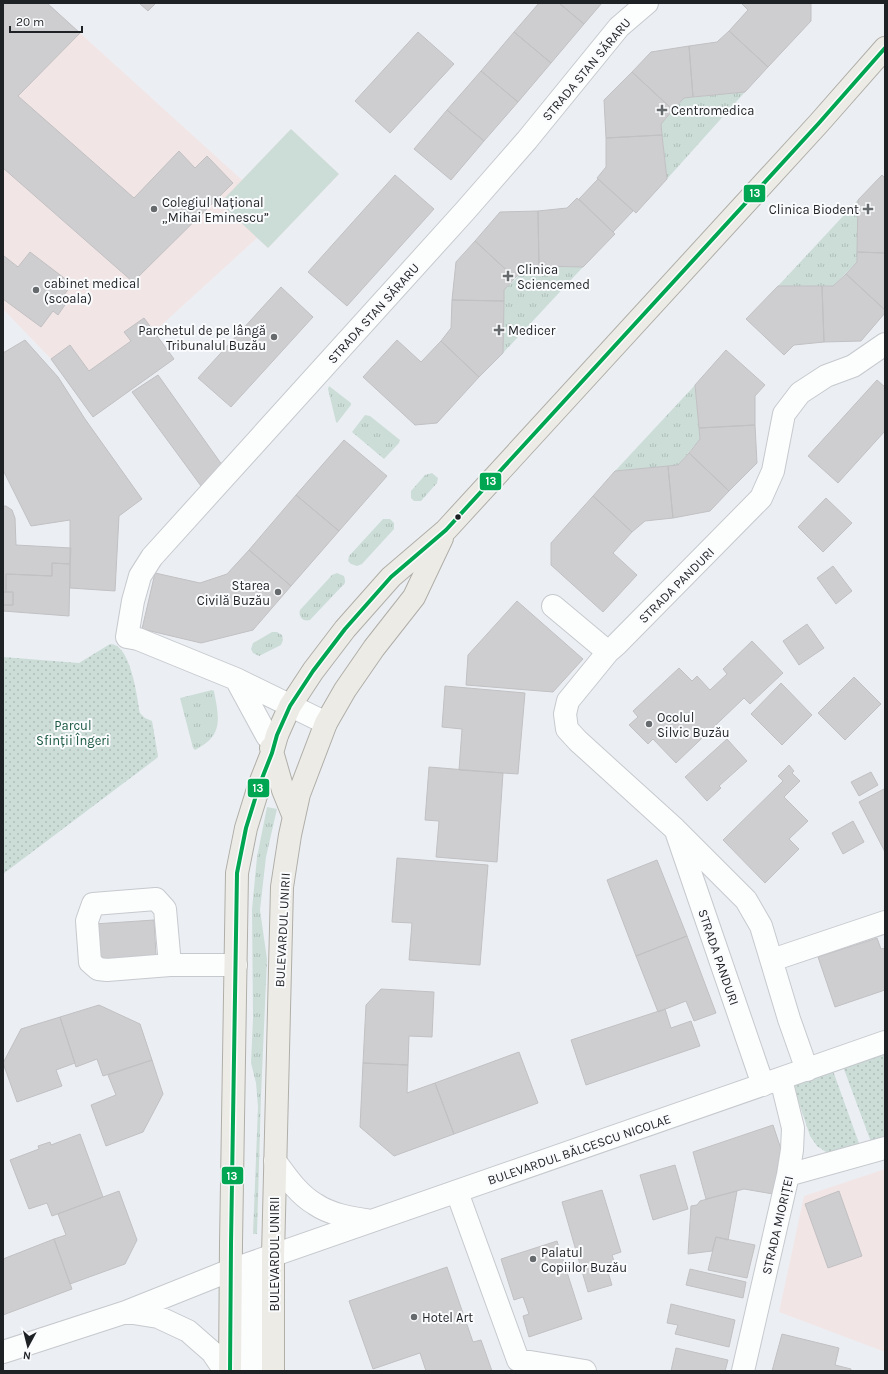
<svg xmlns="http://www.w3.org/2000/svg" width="888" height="1374" font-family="Karla,sans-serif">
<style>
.education{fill:#f2e5e5}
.grass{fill:url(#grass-tufts)}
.park{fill:url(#park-dots)}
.garden{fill:#ccddd7}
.building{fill:#ceced0;stroke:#c1c0c2}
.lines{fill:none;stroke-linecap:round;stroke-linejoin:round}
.minor-casing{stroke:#c6c9cd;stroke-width:24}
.major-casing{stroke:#b0aea7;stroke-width:24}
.minor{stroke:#fcfdfd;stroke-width:22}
.major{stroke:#edebe6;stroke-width:22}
.bus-1-casing{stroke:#fafbfd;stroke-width:7}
.bus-1{stroke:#00a651;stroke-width:4}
.poi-dot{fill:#666a6d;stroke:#fafbfd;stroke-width:1.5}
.bus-dot{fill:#1f2225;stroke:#fafbfd;stroke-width:1.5}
.labels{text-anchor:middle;stroke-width:4;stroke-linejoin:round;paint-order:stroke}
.street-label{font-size:13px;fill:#1f2225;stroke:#fafbfd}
.poi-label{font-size:13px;fill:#1f2225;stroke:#fafbfd;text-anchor:start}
.park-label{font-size:13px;fill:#18563e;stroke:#fafbfd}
.line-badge{stroke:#fafbfd;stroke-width:1.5}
.badge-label{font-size:11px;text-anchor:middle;font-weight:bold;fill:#fff}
</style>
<defs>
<pattern id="grass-tufts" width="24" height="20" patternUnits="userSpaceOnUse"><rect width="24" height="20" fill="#ccddd7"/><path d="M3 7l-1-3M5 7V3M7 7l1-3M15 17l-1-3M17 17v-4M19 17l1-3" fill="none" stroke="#afbdb8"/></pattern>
<pattern id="park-dots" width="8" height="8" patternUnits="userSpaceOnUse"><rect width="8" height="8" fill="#ccddd7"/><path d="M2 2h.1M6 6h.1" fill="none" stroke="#afbdb8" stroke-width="1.8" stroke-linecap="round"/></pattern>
</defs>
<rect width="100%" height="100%" fill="#ebeff4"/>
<!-- education -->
<path class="education" d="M 3,3 L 47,3 L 242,180 L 291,129 L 339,174 L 268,248 L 257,238 L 154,332 L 174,359 L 93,417 L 51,359 L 3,309 Z
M 885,1169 L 885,1352 L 779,1312 L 804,1196 Z"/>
<!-- grass -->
<path class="grass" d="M 745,92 L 667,179 L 661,124 L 684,98 Z
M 858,200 L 857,262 L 833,286 L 778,286 Z
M 528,267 L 583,267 L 503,353 L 504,290 Z
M 695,385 L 700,439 L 678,465 L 615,471 Z
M 329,386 L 351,403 L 351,405 L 337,423 L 336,422 L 328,389 Z
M 365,415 L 370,416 L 400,440 L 399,443 L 384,459 L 352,432 Z
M 432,473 L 438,478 L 437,483 L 421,501 L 414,501 L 411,498 L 411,491 L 425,475 Z
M 383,519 L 390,519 L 394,523 L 394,529 L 362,564 L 357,566 L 351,564 L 348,561 L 349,556 Z
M 337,573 L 344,576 L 345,580 L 345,583 L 310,620 C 303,622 298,617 300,610 L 332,575 Z
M 272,632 L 277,632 L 282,635 L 283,640 L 281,645 L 259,656 L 253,653 L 251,649 L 253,643 Z
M 212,690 L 214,691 C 219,718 224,736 195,750 L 193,748 L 180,698 Z
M 267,807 L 277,809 L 266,857 L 260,910 L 267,959 L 261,1096 L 257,1234 L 253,1234 L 258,1107 L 256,1083 L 251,1063 L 253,1018 L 252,909 L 257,857 Z"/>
<!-- park -->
<path class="park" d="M 110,644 C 131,644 137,697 140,713 L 145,718 L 152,721 L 158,756 L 157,758 L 3,874 L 3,657 L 79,663 Z
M 885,1049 L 885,1138 L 871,1142 L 842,1064 Z
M 832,1068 L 860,1146 L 836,1153 L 826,1152 L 817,1146 L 810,1136 L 792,1082 Z"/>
<!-- garden -->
<path class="garden" d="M 291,129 L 339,174 L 268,248 L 220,203 Z"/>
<!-- building -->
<path class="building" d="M 3,3 L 47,3 L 80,33 L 18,96 L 134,198 L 179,151 L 195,168 L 207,156 L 233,183 L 133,282 L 3,168 Z
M 139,3 L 156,3 L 148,11 Z
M 539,3 L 559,3 L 584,24 L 551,63 L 514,32 Z
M 559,3 L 602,3 L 584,24 Z
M 741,3 L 811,3 L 811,21 L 768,67 L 729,31 L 748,10 Z
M 729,31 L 768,67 L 745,92 L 693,97 L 689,46 L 717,42 Z
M 418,32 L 454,64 L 390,133 L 355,101 Z
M 514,32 L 551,63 L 518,102 L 481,71 Z
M 689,46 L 693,97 L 684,98 L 673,110 L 632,72 L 651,52 Z
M 481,71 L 518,102 L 484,141 L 447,110 Z
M 632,72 L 673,110 L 661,124 L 662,135 L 606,138 L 604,100 Z
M 447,110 L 484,141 L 451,180 L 414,149 Z
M 662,135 L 667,179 L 636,213 L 597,178 L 606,167 L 606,138 Z
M 395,175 L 434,209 L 347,306 L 308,272 Z
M 882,175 L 885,178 L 885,253 L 857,252 L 858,200 Z
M 598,179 L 633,211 L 613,232 L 579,199 Z
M 577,198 L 615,234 L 583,267 L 539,266 L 538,211 L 567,208 Z
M 538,211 L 539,266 L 528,267 L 515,278 L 475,241 L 500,212 Z
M 475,241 L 515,278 L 504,290 L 504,301 L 452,300 L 456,262 Z
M 30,252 L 72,284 L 64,295 L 69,299 L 58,315 L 53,311 L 41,327 L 3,299 L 3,258 L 4,256 L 18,267 Z
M 857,252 L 885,253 L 885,310 L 846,274 L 857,262 Z
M 846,274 L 885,310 L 885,313 L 861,341 L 824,342 L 822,286 L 833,286 Z
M 778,286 L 822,286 L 824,342 L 794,345 L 784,355 L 746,319 Z
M 281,287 L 313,317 L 231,407 L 198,378 Z
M 452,300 L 504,301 L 503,353 L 479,377 L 441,341 L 451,328 Z
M 144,318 L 174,359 L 93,417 L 51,359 L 70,345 L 89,371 L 131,341 L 124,332 Z
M 25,340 L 58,377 L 85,419 L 142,499 L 119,516 L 115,591 L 70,588 L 70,520 L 31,526 L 3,470 L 3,353 Z
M 397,340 L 421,362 L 441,341 L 479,377 L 437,423 L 415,425 L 363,377 Z
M 726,350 L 765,385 L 755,396 L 755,425 L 699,428 L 695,385 Z
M 158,375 L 225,469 L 201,486 L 132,392 Z
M 877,380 L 885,387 L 885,431 L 838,483 L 808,456 Z
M 755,425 L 757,463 L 729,491 L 689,453 L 700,439 L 699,428 Z
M 344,440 L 387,476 L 339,531 L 296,495 Z
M 689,453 L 729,491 L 710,511 L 673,518 L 668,466 L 678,465 Z
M 668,466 L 673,518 L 645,521 L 632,532 L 593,496 L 615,471 Z
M 296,495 L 339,531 L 291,586 L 249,550 Z
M 593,496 L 632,532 L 613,553 L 637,575 L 603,612 L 551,565 L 551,543 Z
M 826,498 L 852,523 L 823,552 L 798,527 Z
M 3,506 L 6,506 L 12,510 L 15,518 L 16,545 L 71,548 L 70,564 L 52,563 L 52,576 L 6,574 L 6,592 L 3,592 Z
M 249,550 L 291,586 L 253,630 L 201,643 L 142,629 L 155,573 L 200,583 L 227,574 Z
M 52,563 L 70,564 L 69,616 L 3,611 L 3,605 L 13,605 L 13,592 L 6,592 L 6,574 L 52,576 Z
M 833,566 L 852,591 L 836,604 L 817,578 Z
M 3,592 L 13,592 L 13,605 L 3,605 Z
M 517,601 L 583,659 L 553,692 L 466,685 L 468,655 Z
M 807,624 L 824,648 L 799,665 L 783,641 Z
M 752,641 L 783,673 L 750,704 L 744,698 L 676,763 L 653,739 L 648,744 L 629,725 L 638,717 L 633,711 L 679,668 L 692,681 L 697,676 L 710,690 L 727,674 L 723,669 Z
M 854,677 L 881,704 L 845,740 L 818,713 Z
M 781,683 L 812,715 L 782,745 L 751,714 Z
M 445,686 L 525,693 L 518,774 L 459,770 L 462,729 L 442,727 Z
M 727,739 L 747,761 L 719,786 L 721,788 L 707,801 L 685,777 Z
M 789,765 L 794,771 L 792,773 L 800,781 L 784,797 L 808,821 L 789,839 L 799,849 L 765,883 L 723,840 L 783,781 L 778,776 Z
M 429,767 L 503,773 L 497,862 L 436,857 L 439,821 L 425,820 Z
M 871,772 L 878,785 L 859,796 L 851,782 Z
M 884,789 L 885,790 L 885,852 L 859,802 Z
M 853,821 L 864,842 L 843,854 L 832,833 Z
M 397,858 L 488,865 L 480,965 L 409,960 L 412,923 L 392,922 Z
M 657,860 L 687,936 L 636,956 L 607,880 Z
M 154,920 L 156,956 L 98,960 L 94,924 Z
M 687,936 L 716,1013 L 694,1021 L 686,1001 L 658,1012 L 636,956 Z
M 877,938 L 881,949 L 885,948 L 885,990 L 835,1007 L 818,957 Z
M 381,989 L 434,992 L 432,1037 L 409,1036 L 408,1065 L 363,1063 L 366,1005 Z
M 99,1005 L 140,1024 L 152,1060 L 103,1076 L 97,1059 L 76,1067 L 60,1017 Z
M 665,1009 L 671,1028 L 691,1021 L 700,1046 L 586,1085 L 571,1040 Z
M 60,1017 L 75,1063 L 56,1070 L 62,1086 L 17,1102 L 3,1063 L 21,1029 Z
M 519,1052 L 538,1103 L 454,1134 L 435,1083 Z
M 152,1060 L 163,1094 L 143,1132 L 106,1146 L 91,1105 L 116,1095 L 108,1075 Z
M 363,1063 L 408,1065 L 407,1093 L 435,1083 L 454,1134 L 394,1156 L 360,1127 Z
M 773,1125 L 781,1149 L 773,1194 L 744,1189 L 706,1199 L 693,1152 Z
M 80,1134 L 103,1197 L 52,1216 L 47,1203 L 29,1209 L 10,1160 L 39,1149 L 38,1146 L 50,1142 L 51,1145 Z
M 675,1165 L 688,1209 L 653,1220 L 640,1175 Z
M 602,1190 L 621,1252 L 612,1255 L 615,1264 L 606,1266 L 612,1285 L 588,1292 L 562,1202 Z
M 119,1191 L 137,1240 L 125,1264 L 70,1284 L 54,1239 L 66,1235 L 58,1214 Z
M 737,1191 L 728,1240 L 716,1237 L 712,1251 L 688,1254 L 691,1206 L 697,1205 L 700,1201 Z
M 839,1191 L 862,1256 L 828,1268 L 805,1204 Z
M 716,1237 L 755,1245 L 747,1278 L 708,1270 Z
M 54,1239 L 72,1289 L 3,1315 L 3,1259 Z
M 557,1241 L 582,1319 L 529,1337 L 523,1316 L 529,1314 L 523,1297 L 514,1300 L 501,1259 Z
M 447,1267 L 473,1342 L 481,1340 L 492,1371 L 426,1371 L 420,1353 L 373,1369 L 349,1301 Z
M 690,1269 L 746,1282 L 743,1298 L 686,1285 Z
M 671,1304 L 735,1320 L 729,1347 L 675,1334 L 678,1325 L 667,1323 Z
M 782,1334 L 839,1348 L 835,1365 L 851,1369 L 851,1371 L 772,1371 Z
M 676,1348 L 728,1360 L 725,1371 L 671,1371 Z"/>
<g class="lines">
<!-- minor casing -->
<g class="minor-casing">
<path id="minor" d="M 553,606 L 608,652
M 236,679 L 267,736 L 277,735
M 326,723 L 236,679 L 138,639 L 127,637 L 133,601 L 140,576 L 152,557 L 465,211 L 527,140 L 619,27 L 647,3
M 677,834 L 763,1085
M 772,960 L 885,922
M 170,965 L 165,909 L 156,899 L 93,904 L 87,921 L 90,962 L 98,969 L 107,970 L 170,965 L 236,965
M 807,1070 L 789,1019 L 761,926 L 746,900 L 675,829 L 578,741 L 567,729 L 565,714 L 568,701 L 608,652 L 616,645 L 761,498 L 773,471 L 784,414 L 800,393 L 826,376 L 853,366 L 885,344
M 275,1161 C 286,1176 298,1194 315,1204 C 331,1215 352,1218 371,1221
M 788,1175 L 885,1148
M 457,1192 L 518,1360 L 585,1371
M 127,1312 L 158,1317 L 188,1331 L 212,1352 L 225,1371
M 3,1352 L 126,1312 L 231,1270 L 885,1042
M 252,1371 L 252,1263
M 743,1371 L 788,1175 L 792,1150 L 793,1128 L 781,1079"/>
</g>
<!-- major casing -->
<g class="major-casing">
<path id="major" d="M 271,748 L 283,790 L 294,817
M 230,1371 L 231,1244 L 237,873 L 246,828 L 259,786 L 272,753 L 277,735 L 290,706 L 313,671 L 345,629 L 391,577 L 446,530 L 819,123 L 885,48
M 273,1371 L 273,1256 L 282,887 L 290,835 L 299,794 L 326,723 L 345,690 L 374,648 L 414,597 L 442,538"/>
</g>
<!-- minor -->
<use href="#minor" class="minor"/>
<!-- major -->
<use href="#major" class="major"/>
<!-- bus-1 casing -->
<g class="bus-1-casing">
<path id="bus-1" d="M 230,1371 L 231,1244 L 237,873 L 246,828 L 259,786 L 272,753 L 277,735 L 290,706 L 313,671 L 345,629 L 391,577 L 446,530 L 819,123 L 885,48"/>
</g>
<!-- bus-1 -->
<use href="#bus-1" class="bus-1"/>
</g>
<!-- markers -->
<g class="poi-dot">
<path d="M660 104h4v4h4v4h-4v4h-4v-4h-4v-4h4z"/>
<circle cx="154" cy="209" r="4"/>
<path d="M866 203h4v4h4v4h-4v4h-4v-4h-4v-4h4z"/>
<path d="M506 270h4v4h4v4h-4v4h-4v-4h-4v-4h4z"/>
<circle cx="36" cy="290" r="4"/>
<path d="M497 324h4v4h4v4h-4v4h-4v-4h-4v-4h4z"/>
<circle cx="274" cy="337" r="4"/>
<circle cx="278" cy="592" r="4"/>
<circle cx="649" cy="724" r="4"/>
<circle cx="533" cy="1259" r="4"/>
<circle cx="414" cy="1317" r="4"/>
</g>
<circle class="bus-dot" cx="458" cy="517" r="3.5"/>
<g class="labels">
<!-- street labels -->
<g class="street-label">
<text transform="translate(586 69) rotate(-50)" y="5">STRADA STAN SĂRARU</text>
<text transform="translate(373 313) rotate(-48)" y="5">STRADA STAN SĂRARU</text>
<text transform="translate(676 585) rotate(-45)" y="5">STRADA PANDURI</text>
<text transform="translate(282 930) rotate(-87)" y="5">BULEVARDUL UNIRII</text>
<text transform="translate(719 957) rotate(71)" y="5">STRADA PANDURI</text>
<text transform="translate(579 1149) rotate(-19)" y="5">BULEVARDUL BĂLCESCU NICOLAE</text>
<text transform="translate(777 1225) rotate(-77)" y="5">STRADA MIORIȚEI</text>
<text transform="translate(274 1254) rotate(-90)" y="5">BULEVARDUL UNIRII</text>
</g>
<!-- poi labels -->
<g class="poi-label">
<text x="671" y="115">Centromedica</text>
<text x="162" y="207">Colegiul Național<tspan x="162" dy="15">„Mihai Eminescu”</tspan></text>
<text x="859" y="214" text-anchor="end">Clinica Biodent</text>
<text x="517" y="274">Clinica<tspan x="517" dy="15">Sciencemed</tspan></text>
<text x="44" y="288">cabinet medical<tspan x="44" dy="15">(scoala)</tspan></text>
<text x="266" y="335" text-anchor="end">Parchetul de pe lângă<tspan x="266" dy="15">Tribunalul Buzău</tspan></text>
<text x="508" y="335">Medicer</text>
<text x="270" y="590" text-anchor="end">Starea<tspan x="270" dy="15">Civilă Buzău</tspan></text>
<text x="657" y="722">Ocolul<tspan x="657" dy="15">Silvic Buzău</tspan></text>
<text x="541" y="1257">Palatul<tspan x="541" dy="15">Copiilor Buzău</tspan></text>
<text x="422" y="1322">Hotel Art</text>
</g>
<!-- park labels -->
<g class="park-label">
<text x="73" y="730">Parcul<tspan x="73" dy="15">Sfinții Îngeri</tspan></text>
</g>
</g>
<g class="line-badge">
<rect x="743" y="184" width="23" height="19" rx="4" fill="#00a651"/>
<rect x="479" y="472" width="23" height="19" rx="4" fill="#00a651"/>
<rect x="247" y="778" width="23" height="20" rx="4" fill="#00a651"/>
<rect x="221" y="1166" width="23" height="19" rx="4" fill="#00a651"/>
</g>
<g class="badge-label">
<text x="755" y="197">13</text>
<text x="491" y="485">13</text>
<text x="258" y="792">13</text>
<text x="232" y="1180">13</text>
</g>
<!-- border -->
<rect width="888" height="1374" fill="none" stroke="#1f2225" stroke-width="8"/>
<!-- north arrow -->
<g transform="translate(28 1346) rotate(187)" stroke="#fafbfd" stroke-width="3" paint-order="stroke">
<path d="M0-3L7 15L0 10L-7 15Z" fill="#1f2225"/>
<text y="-6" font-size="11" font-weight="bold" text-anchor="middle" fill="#1f2225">N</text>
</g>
<!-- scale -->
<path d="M10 26v6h72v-6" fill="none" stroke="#1f2225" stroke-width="2"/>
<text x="16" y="26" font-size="12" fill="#1f2225" stroke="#fafbfd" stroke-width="3" paint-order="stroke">20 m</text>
</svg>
